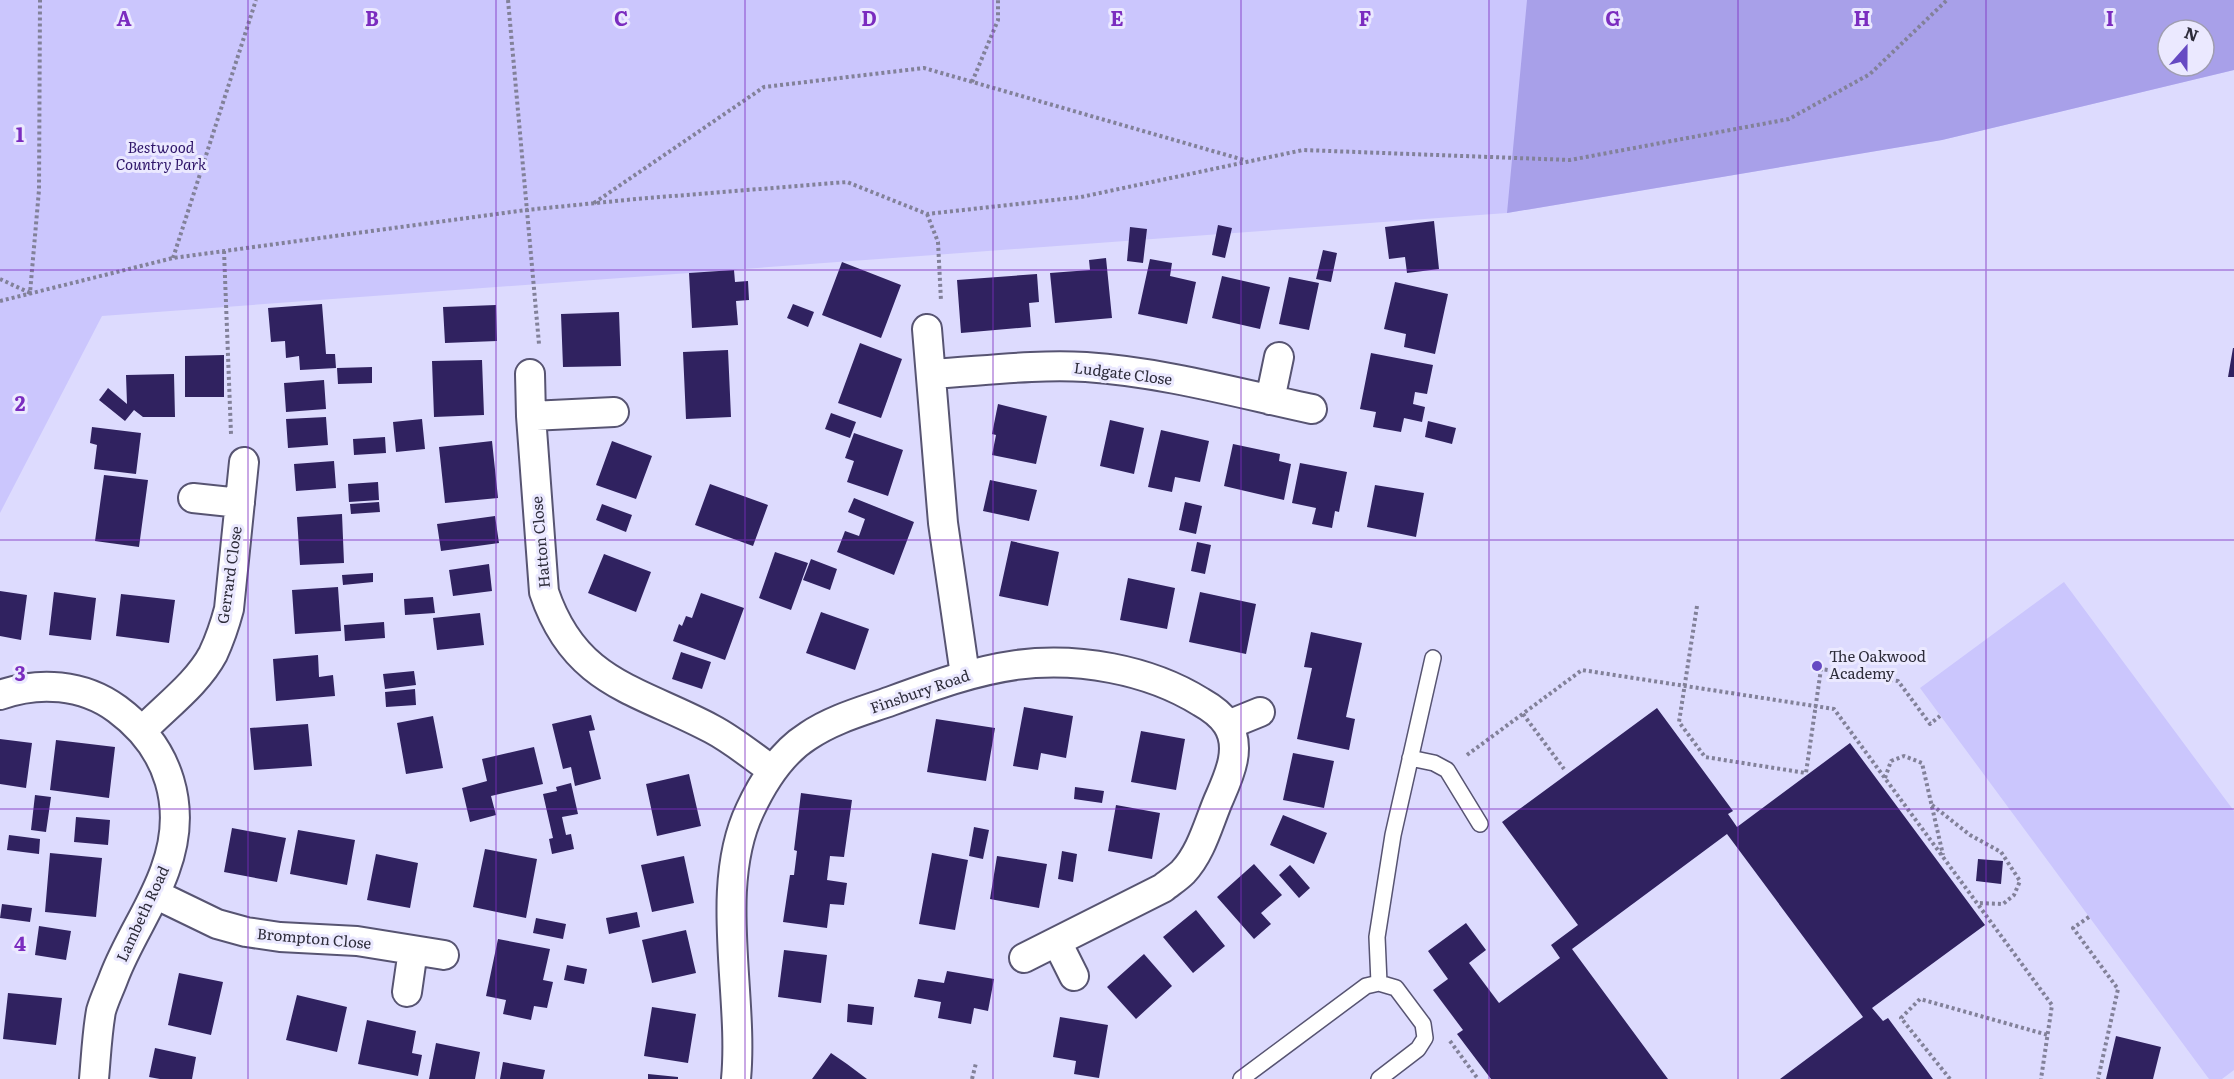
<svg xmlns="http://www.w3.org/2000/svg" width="2234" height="1079" font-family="Literata,serif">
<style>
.green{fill:#cbc6fd;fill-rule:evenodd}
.forest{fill:#a8a0e9;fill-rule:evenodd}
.building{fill:#302260}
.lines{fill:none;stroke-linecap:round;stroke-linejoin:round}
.lane-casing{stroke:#575472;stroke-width:18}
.street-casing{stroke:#575472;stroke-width:32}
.path{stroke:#828199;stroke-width:4;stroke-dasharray:3 3;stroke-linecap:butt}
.lane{stroke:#fff;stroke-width:15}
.street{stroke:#fff;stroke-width:28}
.grid{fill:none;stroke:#7b2cbf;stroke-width:1.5;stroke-opacity:0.55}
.poi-dot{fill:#664ac3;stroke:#ebe9ff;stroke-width:2}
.labels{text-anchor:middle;stroke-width:6;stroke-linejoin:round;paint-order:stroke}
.park-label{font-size:15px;font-style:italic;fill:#2f166a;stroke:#ebe9ff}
.street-label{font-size:15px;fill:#2d2c3a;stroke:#ebe9ff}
.poi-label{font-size:15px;fill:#2d2c3a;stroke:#ebe9ff;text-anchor:start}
.grid-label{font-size:20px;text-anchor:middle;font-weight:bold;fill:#7b2cbf;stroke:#ebe9ff;stroke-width:6;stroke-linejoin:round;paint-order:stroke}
</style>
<rect width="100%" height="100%" fill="#dddbfe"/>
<!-- green -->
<path class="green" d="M 0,0 L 2234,0 L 2234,70 L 1942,140 L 1507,213 L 102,316 L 0,513 ZM 2168,30 L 2204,30 L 2204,66 L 2168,66 Z
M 2064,582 L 2234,811 L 2234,1070 L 2222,1079 L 2209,1079 L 1920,688 Z"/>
<!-- forest -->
<path class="forest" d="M 1527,0 L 2234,0 L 2234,70 L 1942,140 L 1507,213 ZM 2168,30 L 2204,30 L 2204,66 L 2168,66 Z"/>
<!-- building -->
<path class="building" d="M 1434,221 L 1439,269 L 1407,273 L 1405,257 L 1389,259 L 1385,227 Z
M 1218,225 L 1232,228 L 1225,258 L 1212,255 Z
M 1130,227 L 1147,229 L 1143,263 L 1127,261 Z
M 1323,250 L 1337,253 L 1331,282 L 1316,279 Z
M 1106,258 L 1112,318 L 1055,323 L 1050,273 L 1090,270 L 1089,260 Z
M 1150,259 L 1172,263 L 1170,276 L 1196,282 L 1187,324 L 1138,314 Z
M 842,262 L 901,285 L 881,338 L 822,315 Z
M 734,270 L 735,282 L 748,281 L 749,300 L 736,301 L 738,325 L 692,328 L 689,273 Z
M 1037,274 L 1039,302 L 1029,303 L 1031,327 L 961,333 L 957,280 Z
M 1222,276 L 1270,287 L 1260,329 L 1212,318 Z
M 1289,277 L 1319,283 L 1309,330 L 1279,324 Z
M 1395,282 L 1448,294 L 1435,354 L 1404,347 L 1406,334 L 1384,329 Z
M 322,304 L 326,354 L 335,354 L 336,368 L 300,370 L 299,356 L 286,358 L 285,341 L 271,342 L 268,308 Z
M 793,304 L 814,312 L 808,327 L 787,318 Z
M 496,305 L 497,341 L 445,343 L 443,307 Z
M 619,312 L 621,366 L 563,367 L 561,314 Z
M 860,343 L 902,359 L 881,418 L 838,403 Z
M 2233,348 L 2234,348 L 2234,377 L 2228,377 Z
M 728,350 L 731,417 L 686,419 L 683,352 Z
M 1371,353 L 1433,365 L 1427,394 L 1415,392 L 1413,404 L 1425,407 L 1422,422 L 1404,418 L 1401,432 L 1373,427 L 1376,412 L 1360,409 Z
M 224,355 L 224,397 L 185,397 L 185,356 Z
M 482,360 L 484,415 L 434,417 L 432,361 Z
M 372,367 L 372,383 L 338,384 L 337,368 Z
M 174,374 L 175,417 L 143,417 L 134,410 L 125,421 L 99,400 L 108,388 L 127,404 L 126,375 Z
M 324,380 L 326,409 L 286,412 L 284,383 Z
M 998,404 L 1047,416 L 1036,464 L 992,455 L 996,435 L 992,434 Z
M 831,413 L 856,422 L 850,438 L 825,429 Z
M 326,417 L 328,445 L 288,448 L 286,419 Z
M 422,419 L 425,449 L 396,452 L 393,422 Z
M 1110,420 L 1144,428 L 1134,474 L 1100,466 Z
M 1428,421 L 1456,428 L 1452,444 L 1425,437 Z
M 92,427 L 141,433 L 136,474 L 94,469 L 97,445 L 90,443 Z
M 1161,430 L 1209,441 L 1200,482 L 1175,477 L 1172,492 L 1148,487 Z
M 854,433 L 903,450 L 888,496 L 847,482 L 854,461 L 845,458 Z
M 385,437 L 386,453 L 354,455 L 353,439 Z
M 492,441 L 498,498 L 445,503 L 439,447 Z
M 612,441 L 652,456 L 636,499 L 596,485 Z
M 1233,444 L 1280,454 L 1279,461 L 1291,464 L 1284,500 L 1224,486 Z
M 334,461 L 336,488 L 296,491 L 294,464 Z
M 1300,463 L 1347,472 L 1339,512 L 1335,511 L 1332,528 L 1312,524 L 1316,508 L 1292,503 Z
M 104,475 L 148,480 L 139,547 L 95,541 Z
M 990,480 L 1037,490 L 1029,521 L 983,511 Z
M 378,482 L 379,500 L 349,502 L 348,484 Z
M 710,484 L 768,505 L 753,546 L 695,525 Z
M 1375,485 L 1424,493 L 1416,537 L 1367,527 Z
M 854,498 L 914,522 L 894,575 L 837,552 L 845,531 L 859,536 L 865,519 L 848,512 Z
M 379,502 L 380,512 L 351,514 L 350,504 Z
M 1185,502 L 1202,506 L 1196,534 L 1179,530 Z
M 602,504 L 632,515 L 626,532 L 596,520 Z
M 342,514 L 344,563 L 300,565 L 297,517 Z
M 495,516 L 499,543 L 441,551 L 437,524 Z
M 1011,541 L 1059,552 L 1048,606 L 999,596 Z
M 1197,542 L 1211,545 L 1205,574 L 1191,571 Z
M 775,552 L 808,563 L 791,610 L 759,598 Z
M 604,554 L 651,572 L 636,612 L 588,593 Z
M 811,559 L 837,569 L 830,590 L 803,580 Z
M 489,564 L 492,591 L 453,596 L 449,570 Z
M 373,573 L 373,582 L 343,585 L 342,575 Z
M 1128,578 L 1175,588 L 1167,629 L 1120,620 Z
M 338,587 L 341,631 L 295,634 L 292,590 Z
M 0,591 L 27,595 L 21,640 L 0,636 Z
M 54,592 L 96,598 L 91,640 L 49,635 Z
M 1200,592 L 1256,604 L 1246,654 L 1189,642 Z
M 701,593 L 744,608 L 725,660 L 673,641 L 679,624 L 682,626 L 686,616 L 692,618 Z
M 121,594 L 175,600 L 169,643 L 116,636 Z
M 433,597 L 435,613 L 405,615 L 404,599 Z
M 821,612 L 869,629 L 855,670 L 806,653 Z
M 480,613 L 484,645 L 437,650 L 433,618 Z
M 384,622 L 385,638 L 345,641 L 344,625 Z
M 1311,632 L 1362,643 L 1346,717 L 1355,719 L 1349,750 L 1297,739 L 1312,668 L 1304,667 Z
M 681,652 L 711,662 L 702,689 L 672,679 Z
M 318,655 L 319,677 L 333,675 L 335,696 L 276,701 L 273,659 Z
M 414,671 L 416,685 L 385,689 L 383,674 Z
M 415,689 L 416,705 L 386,707 L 385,692 Z
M 1024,707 L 1073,716 L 1066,758 L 1041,753 L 1038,770 L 1013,766 Z
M 1657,708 L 1733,811 L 1728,814 L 1737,827 L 1850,743 L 1985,925 L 1872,1008 L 1883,1021 L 1888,1018 L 1933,1079 L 1780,1079 L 1863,1017 L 1727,834 L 1572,949 L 1668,1079 L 1491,1079 L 1457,1034 L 1463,1030 L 1433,990 L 1448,979 L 1428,951 L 1466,923 L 1486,950 L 1469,963 L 1499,1003 L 1560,958 L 1551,945 L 1578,925 L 1502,822 Z
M 591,715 L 595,730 L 589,731 L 601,779 L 575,786 L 571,767 L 563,769 L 552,724 Z
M 433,716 L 443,768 L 406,774 L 397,723 Z
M 936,719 L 995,728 L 986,781 L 927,772 Z
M 308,724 L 312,766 L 254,770 L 250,728 Z
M 1141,731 L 1185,739 L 1176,790 L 1131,782 Z
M 0,739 L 32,743 L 26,788 L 0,784 Z
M 56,740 L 115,747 L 109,798 L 50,790 Z
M 534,747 L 543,784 L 491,796 L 496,815 L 470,822 L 462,788 L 487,781 L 482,759 Z
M 1293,753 L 1334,761 L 1324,808 L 1283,800 Z
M 689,774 L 701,826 L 657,836 L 646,784 Z
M 571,783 L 578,814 L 562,817 L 566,835 L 571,834 L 574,849 L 552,854 L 549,839 L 553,838 L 543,794 L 557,791 L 556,787 Z
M 1075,787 L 1104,791 L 1102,803 L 1074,799 Z
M 801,793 L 852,800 L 844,857 L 830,856 L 827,880 L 847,883 L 844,905 L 830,904 L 827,928 L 783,922 L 790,875 L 794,875 L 797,851 L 794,850 Z
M 35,795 L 51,797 L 46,832 L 31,830 Z
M 1116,805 L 1160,813 L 1152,859 L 1108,851 Z
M 1283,815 L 1327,833 L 1314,864 L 1270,845 Z
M 76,817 L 110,820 L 108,845 L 74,842 Z
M 974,827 L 989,830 L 983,859 L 969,856 Z
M 232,828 L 286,838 L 277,882 L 224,872 Z
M 298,830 L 355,840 L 347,885 L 290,874 Z
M 9,835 L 40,839 L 39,854 L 7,850 Z
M 485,849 L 537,859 L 526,918 L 473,907 Z
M 1062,851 L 1077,854 L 1073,882 L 1058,879 Z
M 50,853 L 102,858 L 96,917 L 45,912 Z
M 932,853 L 968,860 L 955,930 L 919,924 Z
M 376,854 L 418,863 L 410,908 L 367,900 Z
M 684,856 L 694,903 L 652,912 L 641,865 Z
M 997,856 L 1047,864 L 1039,908 L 990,899 Z
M 1978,859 L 2003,861 L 2001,884 L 1976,881 Z
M 1254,864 L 1282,895 L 1261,913 L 1271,924 L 1254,939 L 1217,897 Z
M 1290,865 L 1310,888 L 1299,898 L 1279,875 Z
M 2,904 L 32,908 L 30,922 L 0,918 Z
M 1196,910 L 1225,946 L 1193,973 L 1163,937 Z
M 637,912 L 640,927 L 609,934 L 606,918 Z
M 536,918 L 566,924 L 563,939 L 533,933 Z
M 39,926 L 71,931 L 66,960 L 35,955 Z
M 686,930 L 696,973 L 652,983 L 642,940 Z
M 498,939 L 550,949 L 543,980 L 553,982 L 547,1008 L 534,1006 L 531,1020 L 503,1014 L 506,1000 L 486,996 Z
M 784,950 L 827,955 L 821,1003 L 778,997 Z
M 1144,954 L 1172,986 L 1136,1019 L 1107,987 Z
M 567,965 L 587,969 L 584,984 L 564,980 Z
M 947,971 L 994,979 L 988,1011 L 974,1008 L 971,1024 L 938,1018 L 941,1002 L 914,997 L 918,979 L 944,983 Z
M 179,973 L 223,982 L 211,1035 L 168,1025 Z
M 8,993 L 62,998 L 56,1045 L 3,1039 Z
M 297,995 L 347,1007 L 337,1052 L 286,1040 Z
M 848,1004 L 874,1007 L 872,1025 L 847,1022 Z
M 652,1007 L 696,1014 L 688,1063 L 644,1056 Z
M 1060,1017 L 1108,1025 L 1099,1078 L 1074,1074 L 1076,1061 L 1053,1057 Z
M 367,1020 L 416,1031 L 412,1053 L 422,1055 L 418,1076 L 358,1064 Z
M 2116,1036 L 2161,1047 L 2153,1079 L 2106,1079 Z
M 436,1043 L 480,1052 L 475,1079 L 429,1079 Z
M 155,1048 L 196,1057 L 192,1079 L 160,1079 L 149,1077 Z
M 831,1053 L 847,1064 L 867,1079 L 812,1079 Z
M 503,1062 L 545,1070 L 543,1079 L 500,1079 Z
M 648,1074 L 678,1077 L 678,1079 L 648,1079 Z"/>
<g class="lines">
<!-- lane casing -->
<g class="lane-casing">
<path id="lane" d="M 1410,758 L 1434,763 L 1447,770 L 1480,824
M 1379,983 L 1377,937 L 1393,835 L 1433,658
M 1241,1079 L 1366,986 L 1379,983 L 1396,988 L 1423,1024 L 1425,1038 L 1418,1049 L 1379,1079"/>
</g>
<!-- street casing -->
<g class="street-casing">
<path id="street" d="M 927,329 L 943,523 L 965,675
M 530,374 L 531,416 L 544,592 C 575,684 637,689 712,729 C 733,740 752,756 772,770
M 931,374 C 983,371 1035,364 1086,367 C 1162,372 1238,393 1312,409
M 1270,400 L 1279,357
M 531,416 L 614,412
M 193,498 L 240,503
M 0,695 C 39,681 83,684 117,709 C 170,748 188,808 165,870 C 152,907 128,940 114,977 C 110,988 104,1000 101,1011 C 97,1033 96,1057 94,1079
M 1228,725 L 1260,712
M 142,731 C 165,707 197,684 213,654 C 220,639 225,624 229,609 L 244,462
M 155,894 L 217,924 L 246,932 L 280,937 L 357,941 L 444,955
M 1057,942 L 1074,976
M 407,992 L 413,950
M 736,1079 C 744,995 713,888 750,810 C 763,782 781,753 808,736 C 833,719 863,711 891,701 C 932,686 973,671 1016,665 C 1077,657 1148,669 1201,702 C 1210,707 1221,715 1227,724 C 1243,748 1228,778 1218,801 C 1208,825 1201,853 1183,872 C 1177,878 1169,883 1163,888 L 1024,958"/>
</g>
<!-- path -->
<path class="path" d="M 508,0 L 539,344
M 972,82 L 998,20 L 998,0
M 594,203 L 764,87 L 924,68 L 1244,160
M 927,214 L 938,242 L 941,301
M 224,251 L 231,434
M 173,258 L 256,0
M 0,279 L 30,293 L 39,190 L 40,0
M 0,301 L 173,258 L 526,210 L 636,199 L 847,182 L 927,214 L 1081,197 L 1303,150 L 1570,160 L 1789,119 L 1870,74 L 1947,0
M 1697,606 L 1679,722 L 1705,757 L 1806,773 L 1821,669 L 1898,681 L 1930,724 L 1940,716
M 1523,714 L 1564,769
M 1467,755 L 1582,670 L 1834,709 L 2052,1005 L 2041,1079
M 1885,778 L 1891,761 L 1904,756 L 1922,763 L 1943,855
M 1932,805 L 1970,835 L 2001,852 L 2020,881 L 2014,895 L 2003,904 L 1978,903
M 2089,917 L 2073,928 L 2118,989 L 2098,1079
M 1450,1041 L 1478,1079
M 972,1079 L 976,1063
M 1950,1079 L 1901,1018 L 1920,999 L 2048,1035"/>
<!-- lane -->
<use href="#lane" class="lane"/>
<!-- street -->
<use href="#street" class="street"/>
</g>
<!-- grid -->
<path class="grid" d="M 248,0 L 248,1079M 496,0 L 496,1079M 745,0 L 745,1079M 993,0 L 993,1079M 1241,0 L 1241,1079M 1489,0 L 1489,1079M 1738,0 L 1738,1079M 1986,0 L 1986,1079M 0,270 L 2234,270M 0,540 L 2234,540M 0,809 L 2234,809"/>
<!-- markers -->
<circle class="poi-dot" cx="1817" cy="666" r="6"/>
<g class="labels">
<!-- park labels -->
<g class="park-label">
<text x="161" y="153">Bestwood<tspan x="161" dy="17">Country Park</tspan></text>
</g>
<!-- street labels -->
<g class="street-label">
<text transform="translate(1123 374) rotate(7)" y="5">Ludgate Close</text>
<text transform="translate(541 542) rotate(-95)" y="5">Hatton Close</text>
<text transform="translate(230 575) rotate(-82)" y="5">Gerrard Close</text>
<text transform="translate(920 692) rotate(-19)" y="5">Finsbury Road</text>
<text transform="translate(143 914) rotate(-65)" y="5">Lambeth Road</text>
<text transform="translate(314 939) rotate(5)" y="5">Brompton Close</text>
</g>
<!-- poi labels -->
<g class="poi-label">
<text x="1829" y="662">The Oakwood<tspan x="1829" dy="17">Academy</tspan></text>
</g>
</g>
<g class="grid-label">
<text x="124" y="26">A</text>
<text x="372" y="26">B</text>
<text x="621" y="26">C</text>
<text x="869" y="26">D</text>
<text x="1117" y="26">E</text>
<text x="1365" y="26">F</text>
<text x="1613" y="26">G</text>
<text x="1862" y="26">H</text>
<text x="2110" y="26">I</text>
<text x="20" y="142">1</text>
<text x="20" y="411">2</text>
<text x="20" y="681">3</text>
<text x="20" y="951">4</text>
</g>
<!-- north arrow -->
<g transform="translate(2186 48) rotate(21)"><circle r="28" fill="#ebe9ff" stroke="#9f9db0" stroke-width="1.5"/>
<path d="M0-4.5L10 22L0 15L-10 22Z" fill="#664ac3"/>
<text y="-9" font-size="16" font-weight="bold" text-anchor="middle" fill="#2d2c3a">N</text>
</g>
</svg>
